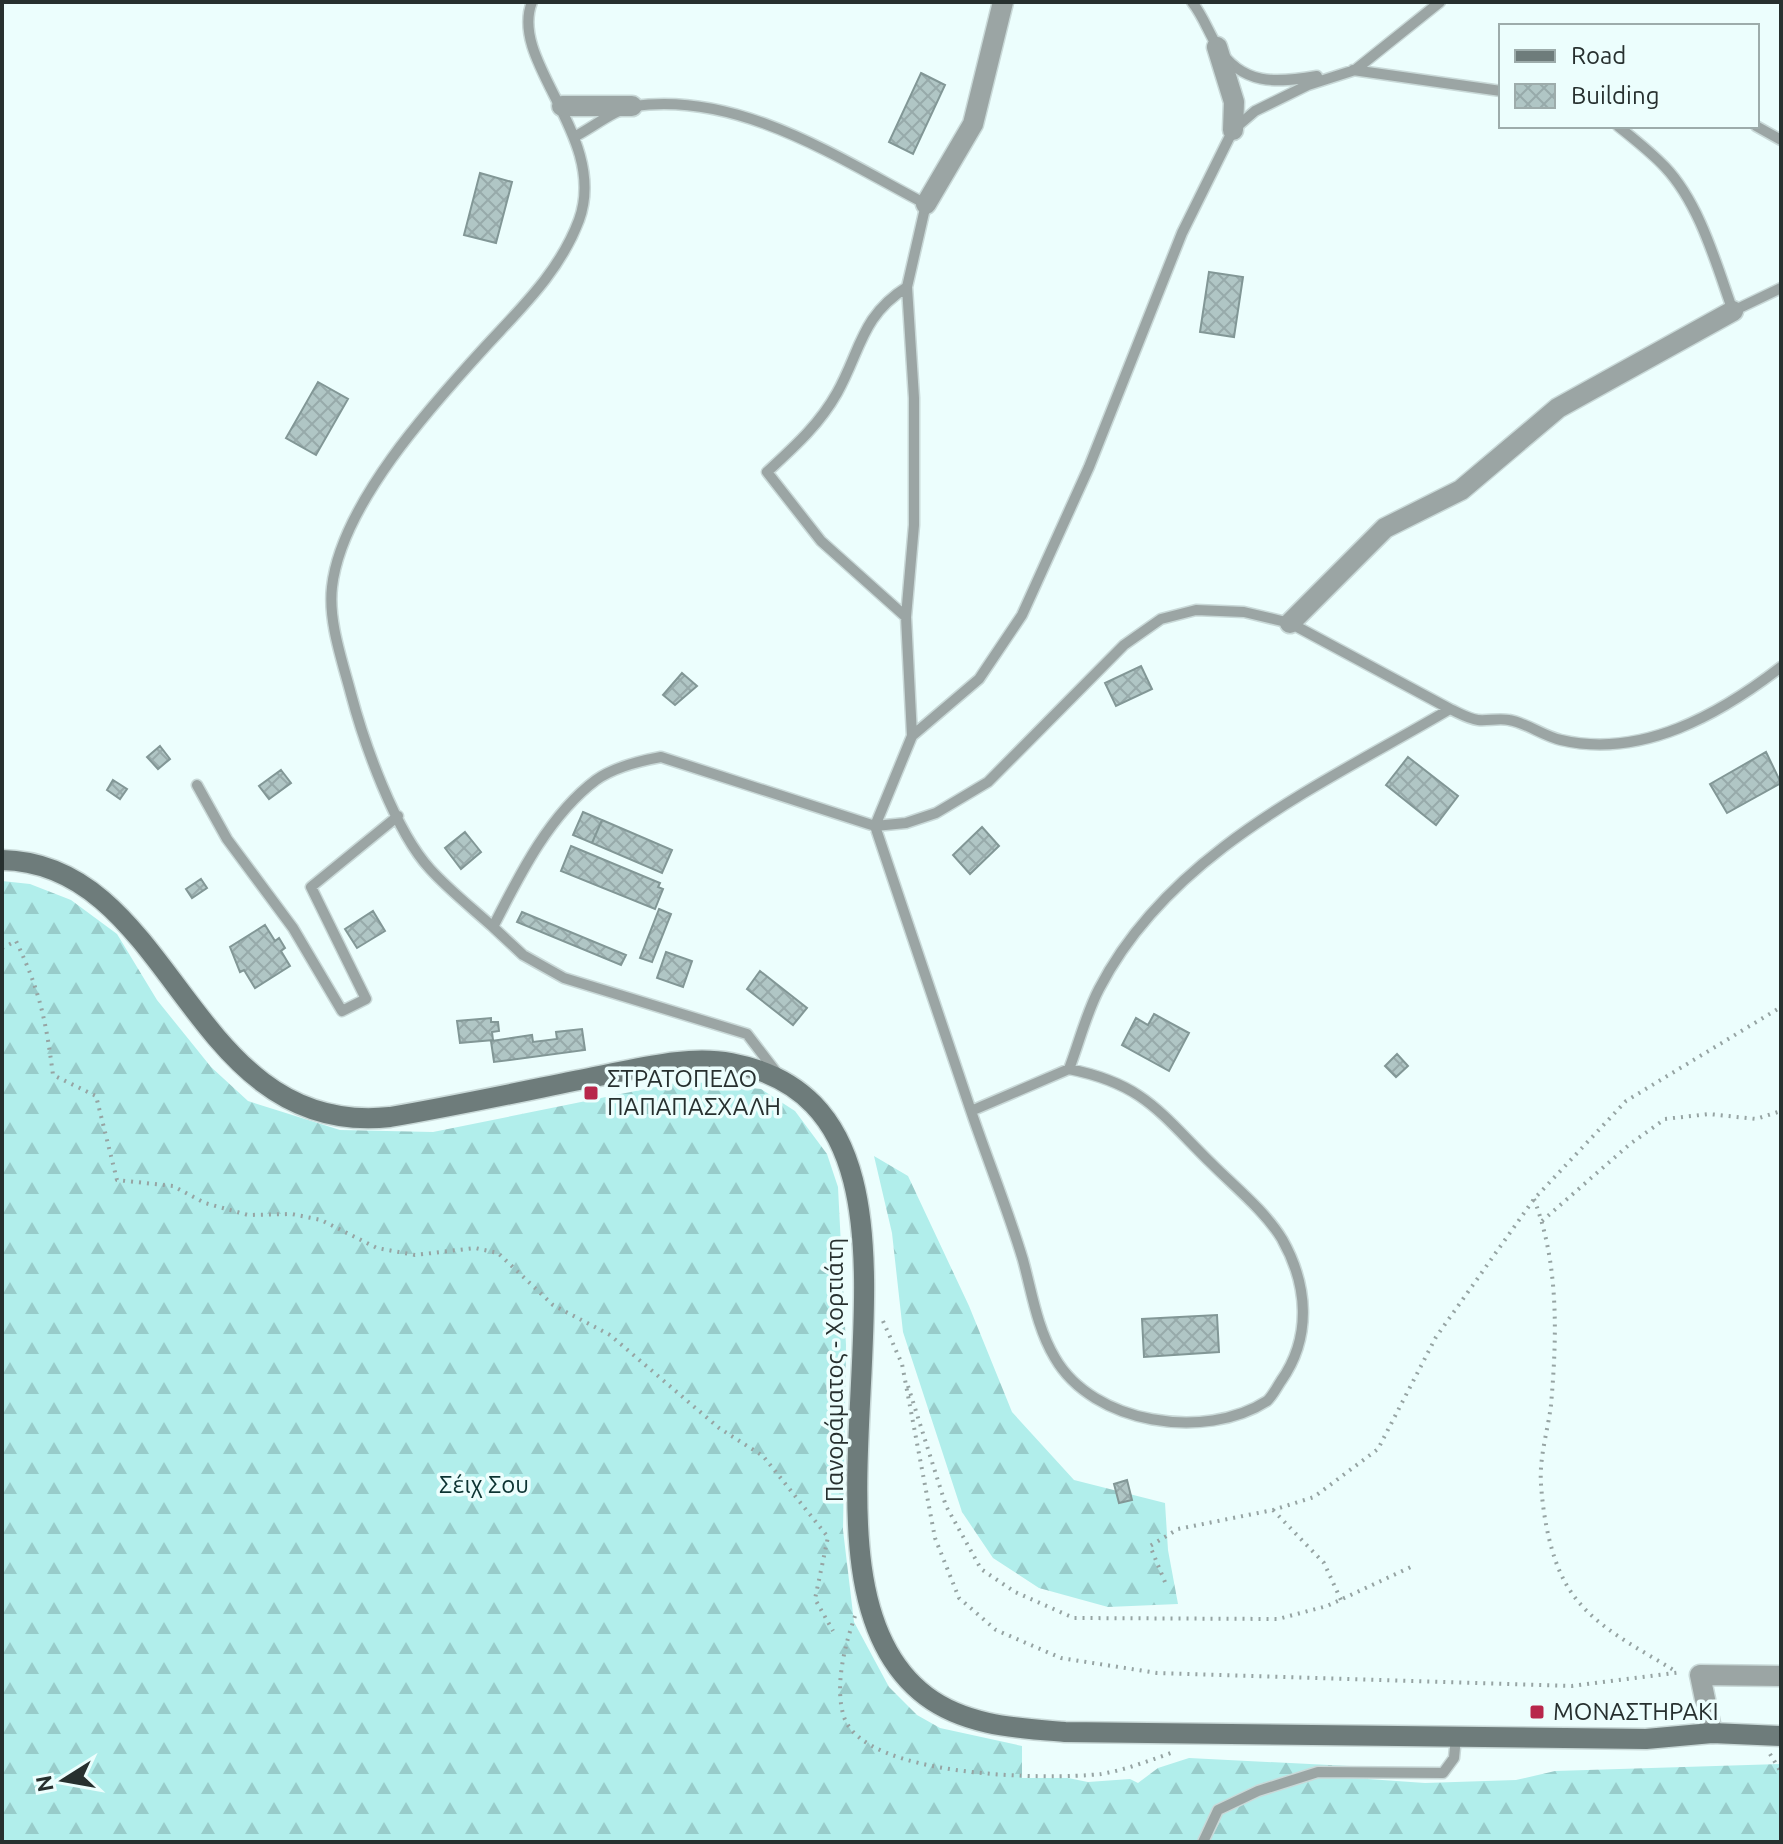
<svg xmlns="http://www.w3.org/2000/svg" width="1783" height="1844" font-family="Ubuntu,sans-serif">
<style>
.forest{fill:url(#forest-firs)}
.building{fill:url(#building-cross-hatch);stroke:#829796;stroke-width:2}
.lines{fill:none;stroke-linecap:round;stroke-linejoin:round}
.lane-casing{stroke:#c9d9d8;stroke-width:13}
.street-casing{stroke:#c9d9d8;stroke-width:23}
.secondary-casing{stroke:#c9d9d8;stroke-width:23}
.path{stroke:#96a4a3;stroke-width:4;stroke-dasharray:2 6;stroke-linecap:butt}
.lane{stroke:#9ba5a4;stroke-width:10}
.street{stroke:#9ba5a4;stroke-width:20}
.secondary{stroke:#6e7c7b;stroke-width:20}
.poi-dot{fill:#b8274b;stroke:#ecfefd;stroke-width:3}
.labels{text-anchor:middle;stroke-width:7;stroke-linejoin:round;paint-order:stroke}
.poi-label{font-size:24px;fill:#27302f;stroke:#ecfefd;text-anchor:start}
.street-label{font-size:24px;fill:#27302f;stroke:#ecfefd}
.park-label{font-size:24px;fill:#0c3332;stroke:#ecfefd}
</style>
<defs>
<pattern id="forest-firs" width="22" height="20" patternUnits="userSpaceOnUse" patternTransform="scale(2)"><rect width="22" height="20" fill="#b1eeeb"/><path d="M5 1l3.5 6h-7zM16 11l3.5 6h-7z" fill="#98ccca"/></pattern>
<pattern id="building-cross-hatch" width="8" height="8" patternUnits="userSpaceOnUse" patternTransform="scale(2)"><rect width="8" height="8" fill="#b0c6c5"/><path d="M0 0l8 8M0 8l8-8" fill="none" stroke="#97aaaa"/></pattern>
</defs>
<rect width="100%" height="100%" fill="#ecfefd"/>
<!-- forest -->
<path class="forest" d="M 2,881 L 30,884 L 71,900 L 117,934 L 157,1000 L 211,1067 L 248,1101 L 340,1130 L 433,1132 L 685,1081 L 761,1089 L 795,1111 L 827,1154 L 838,1187 L 846,1345 L 843,1530 L 854,1622 L 889,1687 L 917,1715 L 940,1728 L 1022,1746 L 1022,1778 L 1068,1778 L 1088,1782 L 1130,1779 L 1138,1783 L 1158,1768 L 1189,1758 L 1369,1767 L 1368,1779 L 1425,1783 L 1516,1780 L 1555,1771 L 1781,1764 L 1781,1842 L 2,1842 Z
M 874,1156 L 908,1176 L 969,1306 L 1012,1412 L 1074,1480 L 1165,1503 L 1168,1550 L 1178,1604 L 1108,1607 L 1039,1588 L 993,1558 L 962,1512 L 903,1332 L 892,1233 Z"/>
<!-- building -->
<path class="building" d="M 921,73 L 945,85 L 913,154 L 889,142 Z
M 480,173 L 512,182 L 496,243 L 464,235 Z
M 1209,272 L 1243,277 L 1234,337 L 1200,332 Z
M 318,382 L 348,399 L 316,455 L 286,438 Z
M 1141,666 L 1152,689 L 1116,706 L 1105,683 Z
M 682,673 L 697,686 L 675,705 L 663,695 Z
M 160,746 L 170,759 L 158,769 L 147,757 Z
M 1766,752 L 1781,783 L 1727,813 L 1710,784 Z
M 1408,757 L 1458,796 L 1436,825 L 1386,785 Z
M 281,770 L 291,783 L 269,799 L 259,786 Z
M 113,780 L 127,789 L 120,799 L 107,790 Z
M 583,812 L 602,820 L 592,843 L 573,835 Z
M 602,820 L 672,850 L 662,873 L 592,843 Z
M 982,827 L 999,846 L 970,874 L 953,855 Z
M 465,832 L 481,852 L 461,869 L 445,848 Z
M 571,846 L 660,883 L 658,887 L 663,889 L 655,909 L 561,871 Z
M 201,879 L 207,888 L 192,898 L 186,889 Z
M 659,909 L 671,914 L 652,962 L 640,958 Z
M 373,911 L 385,931 L 357,948 L 345,929 Z
M 522,912 L 626,955 L 621,965 L 517,922 Z
M 265,925 L 275,941 L 279,938 L 285,948 L 281,951 L 290,966 L 255,988 L 244,970 L 240,972 L 230,947 Z
M 666,952 L 692,961 L 683,987 L 657,978 Z
M 760,971 L 807,1008 L 793,1025 L 747,989 Z
M 1154,1014 L 1189,1033 L 1169,1071 L 1122,1045 L 1136,1018 L 1148,1025 Z
M 491,1018 L 491,1022 L 498,1022 L 499,1031 L 492,1032 L 493,1040 L 460,1043 L 457,1021 Z
M 582,1029 L 585,1050 L 494,1062 L 491,1041 L 532,1035 L 533,1042 L 557,1039 L 556,1032 Z
M 1397,1054 L 1408,1066 L 1396,1077 L 1385,1066 Z
M 1217,1315 L 1219,1352 L 1144,1357 L 1142,1319 Z
M 1127,1480 L 1132,1500 L 1119,1503 L 1114,1484 Z"/>
<g class="lines">
<!-- lane casing -->
<g class="lane-casing">
<path id="lane" d="M 1192,2 C 1203,16 1208,31 1217,46 C 1242,86 1276,83 1317,76
M 1440,2 L 1355,70 L 1308,85 L 1255,111 L 1233,130 L 1182,233 L 1089,467 L 1022,615 L 979,679 L 912,736 L 875,826 L 906,823 L 936,813 L 988,782 L 1124,645 L 1161,619 L 1196,610 L 1244,612 L 1290,623 L 1450,709
M 1353,70 L 1501,91
M 1618,126 C 1634,139 1651,152 1665,167 C 1700,204 1716,264 1733,311 L 1781,288
M 1756,126 L 1781,140
M 574,137 C 592,128 615,109 634,106 C 739,91 838,158 926,204 L 907,287 L 914,398 L 914,525 L 906,617 L 912,736
M 906,617 L 821,541 L 767,472 C 794,447 819,425 837,393 C 861,350 861,316 907,287
M 197,785 L 227,839 L 293,928 L 342,1011 L 366,999 L 311,887 L 398,816
M 493,927 C 472,908 449,890 430,869 C 395,831 364,743 351,694 C 342,660 328,621 332,587 C 341,505 431,406 486,346 C 522,307 560,271 579,220 C 609,137 508,62 532,2
M 783,1081 L 747,1034 L 564,978 L 523,955 L 493,927 C 519,876 549,815 596,780 C 614,767 639,761 661,757 L 875,826 L 971,1111 L 1069,1069 C 1079,1043 1086,1014 1099,989 C 1170,851 1323,784 1450,709 C 1459,713 1469,719 1478,720 C 1488,721 1499,718 1509,720 C 1527,723 1543,736 1561,740 C 1642,759 1720,714 1781,667
M 971,1111 C 988,1161 1008,1210 1023,1260 C 1032,1293 1037,1328 1055,1358 C 1093,1424 1205,1441 1267,1401 C 1272,1397 1277,1387 1281,1381 C 1312,1337 1308,1285 1282,1239 C 1265,1211 1235,1187 1212,1164 C 1160,1113 1144,1084 1069,1069
M 1203,1842 L 1218,1810 L 1258,1791 L 1318,1772 L 1443,1773 L 1454,1758 L 1456,1737"/>
</g>
<!-- street casing -->
<g class="street-casing">
<path id="street" d="M 1217,47 L 1234,102 L 1233,130
M 562,106 L 632,106
M 926,204 L 973,124 L 1003,2
M 1290,623 L 1385,528 L 1461,490 L 1558,408 L 1733,311
M 1712,1733 L 1700,1675 L 1781,1676"/>
</g>
<!-- secondary casing -->
<g class="secondary-casing">
<path id="secondary" d="M 2,860 C 175,863 188,1139 390,1117 C 460,1105 529,1090 599,1076 C 641,1068 688,1055 731,1063 C 995,1113 753,1566 926,1696 C 966,1726 1017,1728 1065,1732 L 1646,1739 L 1712,1733 L 1781,1736"/>
</g>
<!-- path -->
<path class="path" d="M 2,948 L 16,941 C 40,991 46,1021 53,1075 L 96,1096 L 117,1180 L 173,1186 L 205,1203 L 248,1215 L 292,1214 L 321,1220 L 377,1248 L 415,1255 L 475,1248 L 498,1253 L 553,1305 L 610,1335 L 719,1428 L 763,1456 L 828,1537 L 815,1599 L 833,1631
M 1534,1199 C 1559,1264 1557,1336 1551,1405 C 1548,1430 1539,1458 1541,1484 C 1543,1515 1550,1556 1566,1584 C 1589,1625 1637,1647 1675,1671
M 1542,1221 L 1630,1144 L 1665,1119 L 1709,1114 L 1756,1119 L 1781,1111
M 883,1321 L 902,1364 L 935,1538 L 959,1598 L 996,1630 L 1061,1658 L 1157,1673 L 1572,1686 L 1682,1672
M 908,1386 L 946,1506 L 981,1569 L 1015,1592 L 1074,1618 L 1278,1619 L 1327,1606 L 1413,1566
M 1273,1510 L 1324,1563 L 1341,1600
M 1165,1582 L 1150,1546 L 1178,1529 L 1273,1510 L 1314,1497 L 1378,1449 L 1436,1337 L 1534,1199 L 1626,1101 L 1781,1007
M 855,1616 C 845,1645 834,1686 844,1717 C 865,1778 1048,1780 1101,1774 C 1125,1770 1148,1761 1171,1753
M 1770,1754 L 1781,1772"/>
<!-- lane -->
<use href="#lane" class="lane"/>
<!-- street -->
<use href="#street" class="street"/>
<!-- secondary -->
<use href="#secondary" class="secondary"/>
</g>
<!-- markers -->
<g class="poi-dot">
<rect x="583" y="1085" width="16" height="16" rx="4"/>
<rect x="1529" y="1704" width="16" height="16" rx="4"/>
</g>
<g class="labels">
<!-- poi labels -->
<g class="poi-label">
<text x="607" y="1087">ΣΤΡΑΤΟΠΕΔΟ<tspan x="607" dy="28">ΠΑΠΑΠΑΣΧΑΛΗ</tspan></text>
<text x="1553" y="1720">ΜΟΝΑΣΤΗΡΑΚΙ</text>
</g>
<!-- street labels -->
<g class="street-label">
<text transform="translate(835 1370) rotate(-90)" y="8">Πανοράματος - Χορτιάτη</text>
</g>
<!-- park labels -->
<g class="park-label">
<text x="484" y="1493">Σέιχ Σου</text>
</g>
</g>
<!-- border -->
<rect width="1783" height="1844" fill="none" stroke="#27302f" stroke-width="8"/>
<!-- legend -->
<rect x="1499" y="24" width="260" height="104" fill="#ecfefd" stroke="#9dacab" stroke-width="2"/>
<rect x="1515" y="50" width="40" height="12" fill="#6e7c7b" stroke="#9dacab" stroke-width="2"/>
<text x="1571" y="64" font-size="24" fill="#27302f">Road</text>
<rect x="1515" y="84" width="40" height="24" fill="url(#building-cross-hatch)" stroke="#9dacab" stroke-width="2"/>
<text x="1571" y="104" font-size="24" fill="#27302f">Building</text>
<!-- north arrow -->
<g transform="translate(64 1780) rotate(259)" stroke="#ecfefd" stroke-width="6" paint-order="stroke">
<path d="M0-6L14 30L0 20L-14 30Z" fill="#27302f"/>
<text y="-12" font-size="22" font-weight="bold" text-anchor="middle" fill="#27302f">N</text>
</g>
</svg>
